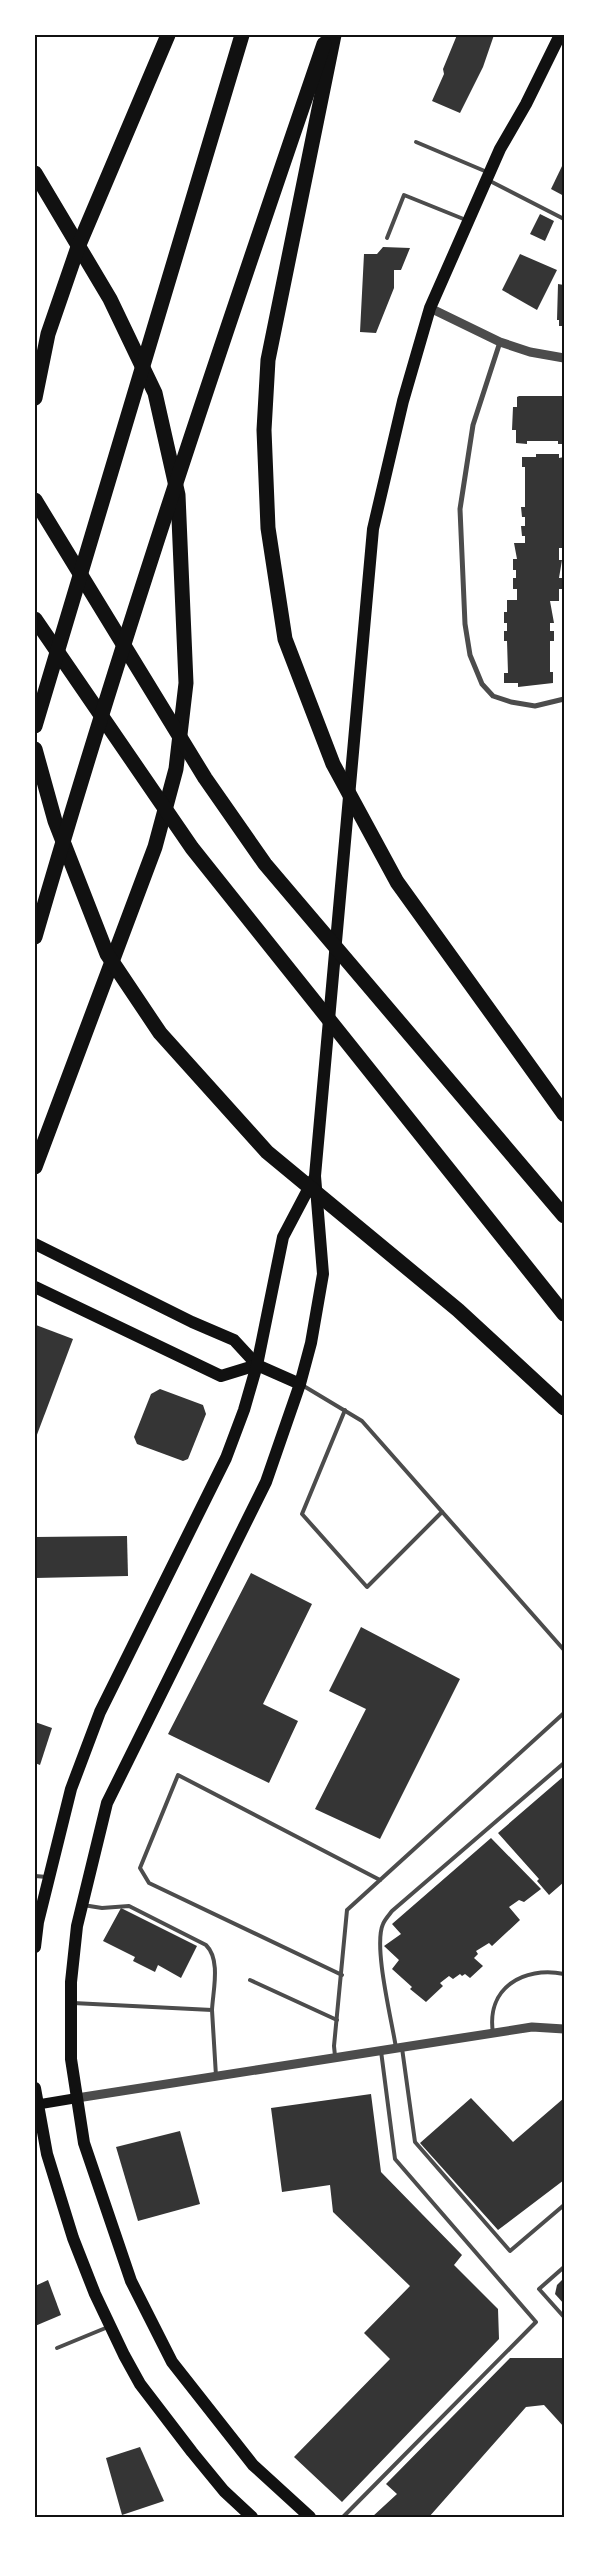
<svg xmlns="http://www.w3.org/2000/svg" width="599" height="2552" viewBox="0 0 599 2552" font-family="'Archivo Narrow',sans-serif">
  <rect width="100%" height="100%" fill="#fff"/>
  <g fill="#353535">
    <path d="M457 35H494L483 67 460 113 432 101 444 74 443 69Z"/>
    <path d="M564 162V196L551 189Z"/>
    <path d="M540 214 554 221 545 241 530 234Z"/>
    <path d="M383 247 410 248 401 270H394V288L376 333 360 332 364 254H377Z"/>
    <path d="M520 254 557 270 537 310 502 290Z"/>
    <path d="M558 284 564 285V326H559V320H557Z"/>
    <path d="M519 396H564V444H558V441H527V444L516 443V430H512L513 407H517V397Z"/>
    <path d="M536 454H559V458L564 457V548H559V560H562L559 578H562V589H559V601H550L554 623H550V631H554V641H550V672H553V683L518 687V683H504V673H508L507 641H504V631H507V623H504V612H507V600H517V589H513V578H516V570H513V559H517L514 543H525V536H522L521 526H525V517H522L521 507H525V467H522V457H536Z"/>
    <path d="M36 1325 73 1339 35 1440V1327Z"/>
    <path d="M160 1389 203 1405 206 1414 188 1459 183 1461 137 1444 134 1437 151 1394Z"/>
    <path d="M127 1536 128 1576 35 1578V1537Z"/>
    <path d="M251 1573 312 1604 263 1704 298 1721 269 1783 168 1734Z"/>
    <path d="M361 1627 460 1679 380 1839 315 1809 366 1709 329 1691Z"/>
    <path d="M35 1722 52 1728 40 1765 35 1763Z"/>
    <path d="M564 1776V1882L549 1895 537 1881 539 1879 498 1833Z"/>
    <path d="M491 1838 541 1889 524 1902 519 1900 509 1907 520 1920 492 1946 489 1943 476 1951 478 1954 474 1958 483 1966 470 1978 465 1974 462 1976 460 1974 453 1979 449 1976 440 1983 443 1986 426 2002 410 1989 412 1987 392 1969 399 1960 384 1946 401 1934 392 1924Z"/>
    <path d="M121 1908 197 1946 181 1978 158 1965 155 1972 133 1961 135 1957 103 1941Z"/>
    <path d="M371 2094 381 2172 462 2255 454 2265 498 2309 499 2339 342 2502 294 2457 390 2359 364 2333 410 2286 333 2212 330 2185 282 2192 271 2108Z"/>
    <path d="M471 2098 513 2142 564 2098V2180L498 2230 420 2143Z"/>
    <path d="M180 2131 200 2204 138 2221 116 2147Z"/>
    <path d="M564 2278V2304L555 2294 557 2285Z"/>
    <path d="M48 2280 61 2315 35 2326V2286Z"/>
    <path d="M510 2358H564V2427L544 2405 526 2407 429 2517H372L397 2494 386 2484Z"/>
    <path d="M140 2447 164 2501 122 2515 106 2458Z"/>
  </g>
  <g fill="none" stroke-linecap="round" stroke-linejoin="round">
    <g stroke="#4c4c4c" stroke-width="4">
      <path d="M416 142 487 172"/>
      <path d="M488 180 564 219"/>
      <path d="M387 238 404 195 466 220"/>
      <path d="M302 1385 362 1421 564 1650"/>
      <path d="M345 1410 302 1514 367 1587 442 1512"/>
      <path d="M35 1876 47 1877"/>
      <path d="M83 1905 102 1908 129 1906 206 1945C221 1960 213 1990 212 2010"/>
      <path d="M342 1975 149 1883 140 1868 178 1775 380 1880"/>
      <path d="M250 1980 337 2020"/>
      <path d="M73 2003 212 2010 216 2076"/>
      <path d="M493 2033C486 1988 523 1966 564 1974"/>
      <path d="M396 2048C392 2021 373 1946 383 1924 385 1919 389 1915 392 1911L564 1763"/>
      <path d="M402 2048 415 2142 510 2251 564 2205"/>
      <path d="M335 2056 334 2046 347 1910 564 1713"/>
      <path d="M564 2267 539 2289 564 2317"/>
      <path d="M57 2348 108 2327"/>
      <path d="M343 2517 536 2322 395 2159 381 2051"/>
    </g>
    <path stroke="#4c4c4c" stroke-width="5" d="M500 342 473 425 460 509 465 624 470 655 482 684 493 696 511 702 535 706 564 699"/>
    <g stroke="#4c4c4c" stroke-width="9">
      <path d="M430 308 500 342 530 352 564 358"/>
      <path d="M77 2098 532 2027 564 2029"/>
    </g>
    <path stroke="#111" stroke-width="10" d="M35 2105 77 2098"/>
    <g stroke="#111" stroke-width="12">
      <path d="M35 1244 192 1322 234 1340 257 1365 300 1384"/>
      <path d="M35 1287 221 1376 257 1365"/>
      <path d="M35 1947 38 1922 71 1789 100 1712 226 1458 244 1410 257 1365 283 1237 313 1180"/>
      <path d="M35 2088 47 2154 73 2238 95 2294 124 2355 140 2384 192 2452 224 2491 252 2517"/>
      <path d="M310 2517 253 2465 172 2362 131 2281 84 2143 71 2059V1982L77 1926 107 1803 266 1482 300 1384 311 1343 323 1274 315 1176 373 529 403 401 430 308 500 149 526 104 560 35"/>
    </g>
    <g stroke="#111" stroke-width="15">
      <path d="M334 35 268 360 264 430 268 528 285 639 333 764 397 882 564 1114"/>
      <path d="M35 173 110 299 155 393 178 495 186 683 176 769 155 847 35 1167"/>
      <path d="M35 398 48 334 78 247 168 35"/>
      <path d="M35 500 205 778 265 864 564 1216"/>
      <path d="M35 619 192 848 564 1314"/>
      <path d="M35 726 242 35"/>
      <path d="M35 749 55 821 107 954 160 1033 267 1152 458 1310 564 1408"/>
      <path d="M35 937C122 636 223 339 324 44"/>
    </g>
  </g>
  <rect width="599" height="2552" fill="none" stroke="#ffffff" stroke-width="72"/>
  <rect x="36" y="36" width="527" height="2480" fill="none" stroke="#111" stroke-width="2"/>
</svg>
